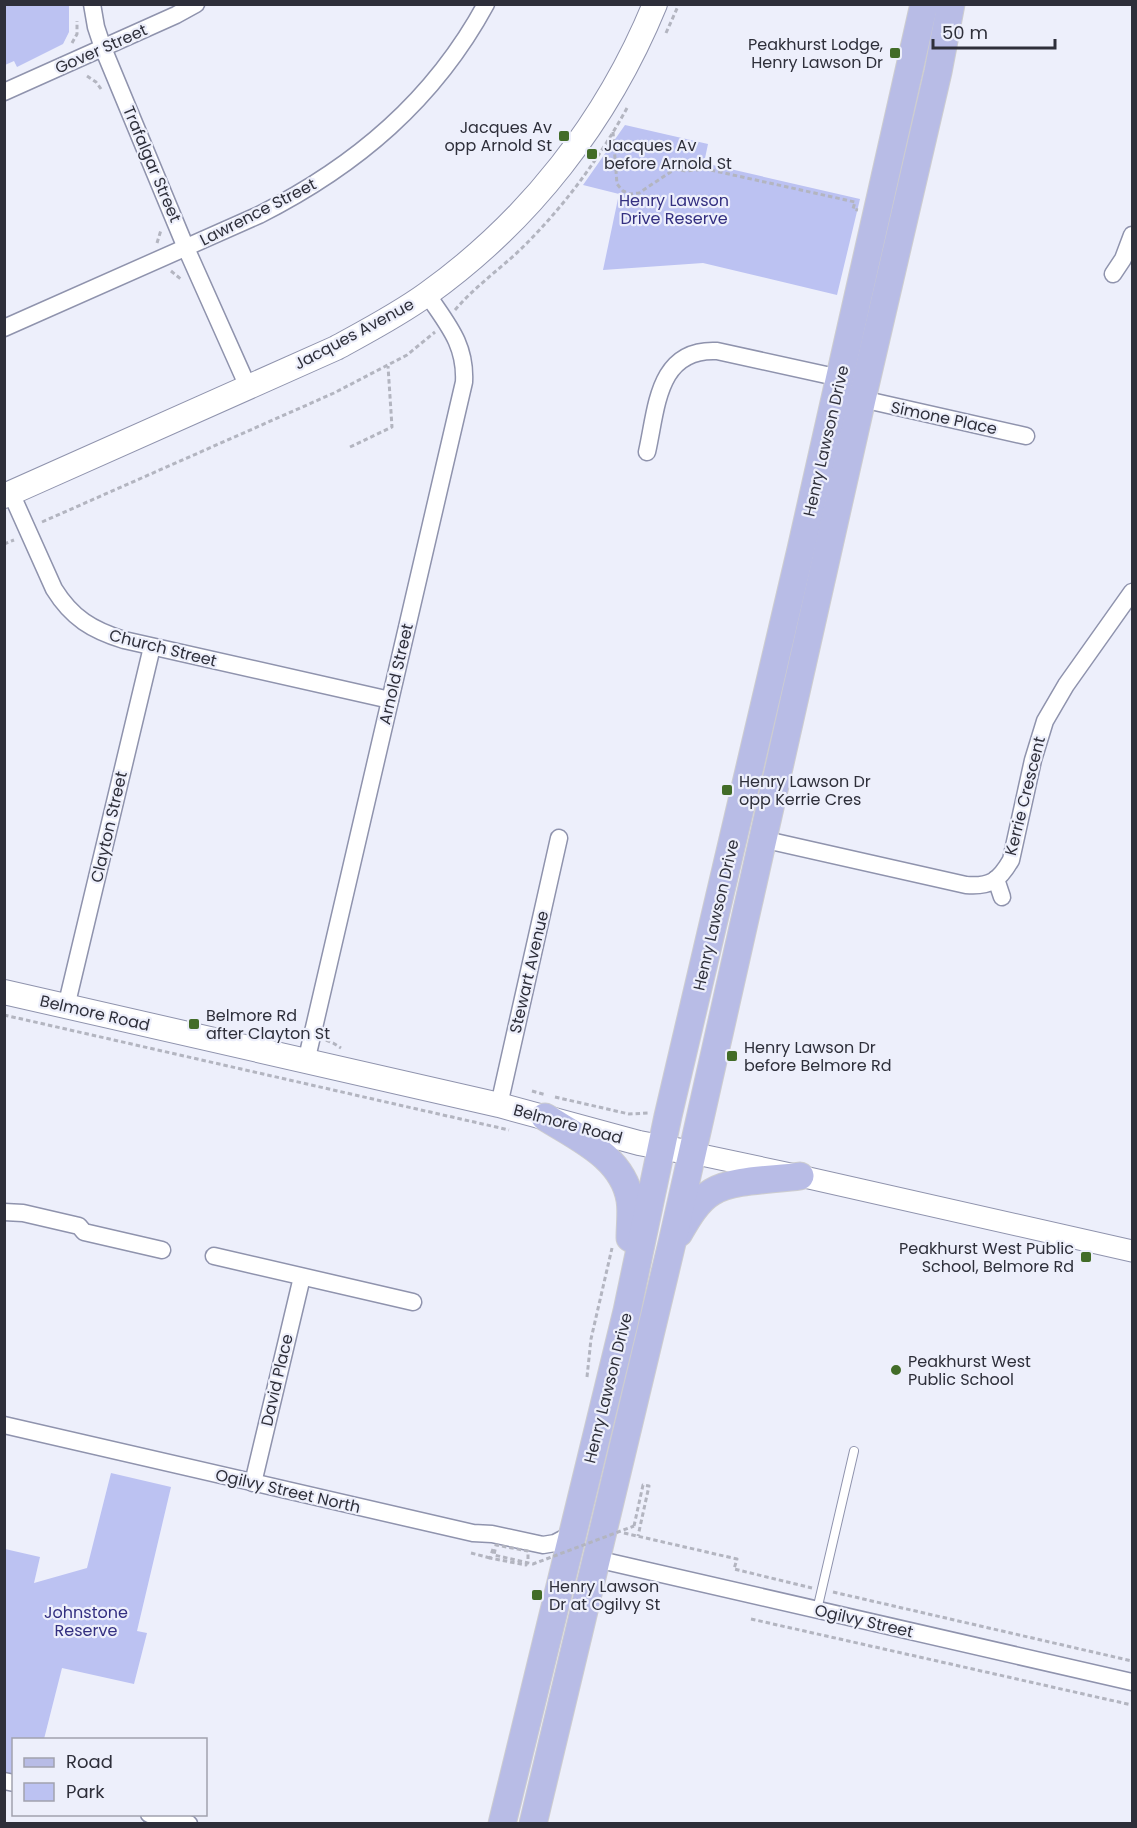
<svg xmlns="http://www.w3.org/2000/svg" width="1137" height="1828" viewBox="0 0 1137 1828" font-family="Poppins,sans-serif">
  <rect width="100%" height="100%" fill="#edeffb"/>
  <g fill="#bcc2f2">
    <path d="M5 4 69 5V32L63 44 17 67 14 61 5 65Z"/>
    <path d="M625 125 708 144 704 163 860 199 837 295 703 263 603 270 619 194 583 185Z"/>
    <path d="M111 1473 171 1487 137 1631 147 1633 134 1684 62 1668 44 1739 14 1740 13 1774 5 1772V1549L40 1557 34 1583 87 1568Z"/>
  </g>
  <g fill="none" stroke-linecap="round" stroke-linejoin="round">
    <defs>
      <path id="service" d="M817 1610 854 1451"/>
      <g id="minor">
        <path d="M92 4 96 27 103 48 186 248 248 387"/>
        <path d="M4 92 176 15 196 4"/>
        <path d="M1113 274 1123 259 1132 235"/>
        <path d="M4 328 259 215C356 166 434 100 486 4"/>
        <path d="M862 399 1026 436"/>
        <path d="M647 452C657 408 657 348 717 351L840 378"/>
        <path d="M11 493 54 589C72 618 92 630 124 640L390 700"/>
        <path d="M762 839 966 885C990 887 999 881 1011 860L1033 760 1045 721 1066 685 1132 592"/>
        <path d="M996 879 1002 897"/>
        <path d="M66 1007 152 647"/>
        <path d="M306 1062 464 382C466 344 447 324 427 294"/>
        <path d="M499 1105 559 838"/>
        <path d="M4 1212 23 1213 79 1226 84 1232 162 1250"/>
        <path d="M214 1256 413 1302"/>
        <path d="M4 1425 473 1533 492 1534 543 1545 555 1543 572 1534"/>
        <path d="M253 1483 302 1277"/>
        <path d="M596 1559 1132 1682"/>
        <path d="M4 1781 14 1783"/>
        <path d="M149 1814 189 1824"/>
      </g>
      <path id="tertiary" d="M692 1153 800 1176 1132 1251"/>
      <g id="secondary">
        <path d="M4 496 336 348C367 331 398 315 427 294 529 221 607 121 655 4"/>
        <path d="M4 992 499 1105 639 1143 692 1153"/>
      </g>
      <g id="primary">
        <path d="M545 1117C578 1138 623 1157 630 1200 632 1212 630 1225 630 1238"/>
        <path d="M679 1233C687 1219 697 1201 712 1192 733 1179 774 1180 800 1176"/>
        <path d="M502 1824 627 1311 668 1116 801 549 924 4"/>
        <path d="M533 1824 672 1243 862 399 938 72 951 4"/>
      </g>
    </defs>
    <use href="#service" stroke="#8f93ad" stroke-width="10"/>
    <use href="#minor" stroke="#8f93ad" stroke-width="19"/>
    <use href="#tertiary" stroke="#8f93ad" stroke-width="23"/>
    <use href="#secondary" stroke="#8f93ad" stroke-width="26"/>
    <use href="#primary" stroke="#cdcdd0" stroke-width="29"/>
    <g stroke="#b3b5c0" stroke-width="3" stroke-dasharray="4.5 3" stroke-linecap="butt">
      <path d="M666 33 679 4"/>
      <path d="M72 43 77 34V21"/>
      <path d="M87 76 96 82 101 89"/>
      <path d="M613 132 617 184 623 191 630 194 639 193 675 169 686 171 706 169 855 202 853 209 858 210"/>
      <path d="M157 243 161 230"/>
      <path d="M171 271 182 280"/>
      <path d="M455 310C477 284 506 265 529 241 568 201 600 157 627 108"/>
      <path d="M350 447 392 427 388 366"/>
      <path d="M42 522 334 393 407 355 435 332"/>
      <path d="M4 544 14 540"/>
      <path d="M4 1015 509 1130"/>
      <path d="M326 1040 333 1043 341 1048"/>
      <path d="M532 1091 546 1095"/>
      <path d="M555 1097 629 1114 648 1113"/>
      <path d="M587 1377 591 1339 612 1248"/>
      <path d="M634 1526 643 1485 649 1486 638 1536"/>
      <path d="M624 1533 737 1559 734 1569 812 1588"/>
      <path d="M493 1549 490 1558 526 1565 528 1559"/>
      <path d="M471 1553 490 1558"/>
      <path d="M833 1592 1132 1661"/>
      <path d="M751 1619 1132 1705"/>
    </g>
    <use href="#service" stroke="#fff" stroke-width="8"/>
    <use href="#minor" stroke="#fff" stroke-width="16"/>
    <use href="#tertiary" stroke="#fff" stroke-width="21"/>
    <use href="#secondary" stroke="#fff" stroke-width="24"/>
    <use href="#primary" stroke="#b8bce6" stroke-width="27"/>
    <path stroke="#b3b5c0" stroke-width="3" stroke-dasharray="4.5 3" stroke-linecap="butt" d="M528 1559V1551L496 1545 494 1555 533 1564 634 1526"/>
  </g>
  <g fill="#426c28" stroke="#edeffb" stroke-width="2">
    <rect x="889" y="47" width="12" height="12" rx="3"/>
    <rect x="558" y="130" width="12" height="12" rx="3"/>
    <rect x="586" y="148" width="12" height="12" rx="3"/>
    <rect x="721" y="784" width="12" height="12" rx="3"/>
    <rect x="188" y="1018" width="12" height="12" rx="3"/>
    <rect x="726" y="1050" width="12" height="12" rx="3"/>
    <rect x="1080" y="1251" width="12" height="12" rx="3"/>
    <circle cx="896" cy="1370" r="6"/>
    <rect x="531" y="1589" width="12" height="12" rx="3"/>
  </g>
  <g text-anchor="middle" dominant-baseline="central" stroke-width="4.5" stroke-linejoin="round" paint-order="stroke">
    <g font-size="16" fill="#2e2f3a" stroke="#edeffb" text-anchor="start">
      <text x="883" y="44" text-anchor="end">Peakhurst Lodge,<tspan x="883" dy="18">Henry Lawson Dr</tspan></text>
      <text x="552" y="127" text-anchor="end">Jacques Av<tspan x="552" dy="18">opp Arnold St</tspan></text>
      <text x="604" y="145">Jacques Av<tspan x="604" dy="18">before Arnold St</tspan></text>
      <text x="739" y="781">Henry Lawson Dr<tspan x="739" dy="18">opp Kerrie Cres</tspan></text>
      <text x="206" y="1015">Belmore Rd<tspan x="206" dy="18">after Clayton St</tspan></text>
      <text x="744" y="1047">Henry Lawson Dr<tspan x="744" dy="18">before Belmore Rd</tspan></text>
      <text x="1074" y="1248" text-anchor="end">Peakhurst West Public<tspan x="1074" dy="18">School, Belmore Rd</tspan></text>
      <text x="908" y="1361">Peakhurst West<tspan x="908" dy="18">Public School</tspan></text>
      <text x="549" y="1586">Henry Lawson<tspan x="549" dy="18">Dr at Ogilvy St</tspan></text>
    </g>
    <g font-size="16" fill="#2e2f3a" stroke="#edeffb">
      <text transform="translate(101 49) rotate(-24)">Gover Street</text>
      <text transform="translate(152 164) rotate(67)">Trafalgar Street</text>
      <text transform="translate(258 212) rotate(-27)">Lawrence Street</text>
      <text transform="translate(354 334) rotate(-28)">Jacques Avenue</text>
      <text transform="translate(944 418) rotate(12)">Simone Place</text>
      <text transform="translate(826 441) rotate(-77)">Henry Lawson Drive</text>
      <text transform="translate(163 648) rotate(14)">Church Street</text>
      <text transform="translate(396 674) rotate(-77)">Arnold Street</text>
      <text transform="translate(1025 796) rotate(-76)">Kerrie Crescent</text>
      <text transform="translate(109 827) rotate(-77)">Clayton Street</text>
      <text transform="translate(716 915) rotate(-77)">Henry Lawson Drive</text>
      <text transform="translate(529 972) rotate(-77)">Stewart Avenue</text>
      <text transform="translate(95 1013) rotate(13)">Belmore Road</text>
      <text transform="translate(568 1124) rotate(15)">Belmore Road</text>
      <text transform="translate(277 1380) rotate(-77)">David Place</text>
      <text transform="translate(608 1388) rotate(-76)">Henry Lawson Drive</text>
      <text transform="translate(288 1491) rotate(13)">Ogilvy Street North</text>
      <text transform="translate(864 1621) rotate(13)">Ogilvy Street</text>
    </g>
    <g font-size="16" fill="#343081" stroke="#edeffb">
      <text x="674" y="200">Henry Lawson<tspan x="674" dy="18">Drive Reserve</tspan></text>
      <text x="86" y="1612">Johnstone<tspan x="86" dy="18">Reserve</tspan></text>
    </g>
  </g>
  <rect width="1137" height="1828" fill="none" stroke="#2e2f3a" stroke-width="12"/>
  <rect x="12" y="1738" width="195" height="78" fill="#edeffb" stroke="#a1a2ae" stroke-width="1.5"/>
  <rect x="24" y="1758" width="30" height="9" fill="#b8bce6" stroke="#a1a2ae" stroke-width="1.5"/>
  <text x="66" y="1768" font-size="18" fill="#2e2f3a">Road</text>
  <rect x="24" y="1783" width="30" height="18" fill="#bcc2f2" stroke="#a1a2ae" stroke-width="1.5"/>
  <text x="66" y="1798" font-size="18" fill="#2e2f3a">Park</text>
  <path d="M933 39v9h122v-9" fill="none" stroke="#2e2f3a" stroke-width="3"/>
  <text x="942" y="39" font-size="18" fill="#2e2f3a" stroke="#edeffb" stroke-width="4.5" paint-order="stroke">50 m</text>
</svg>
